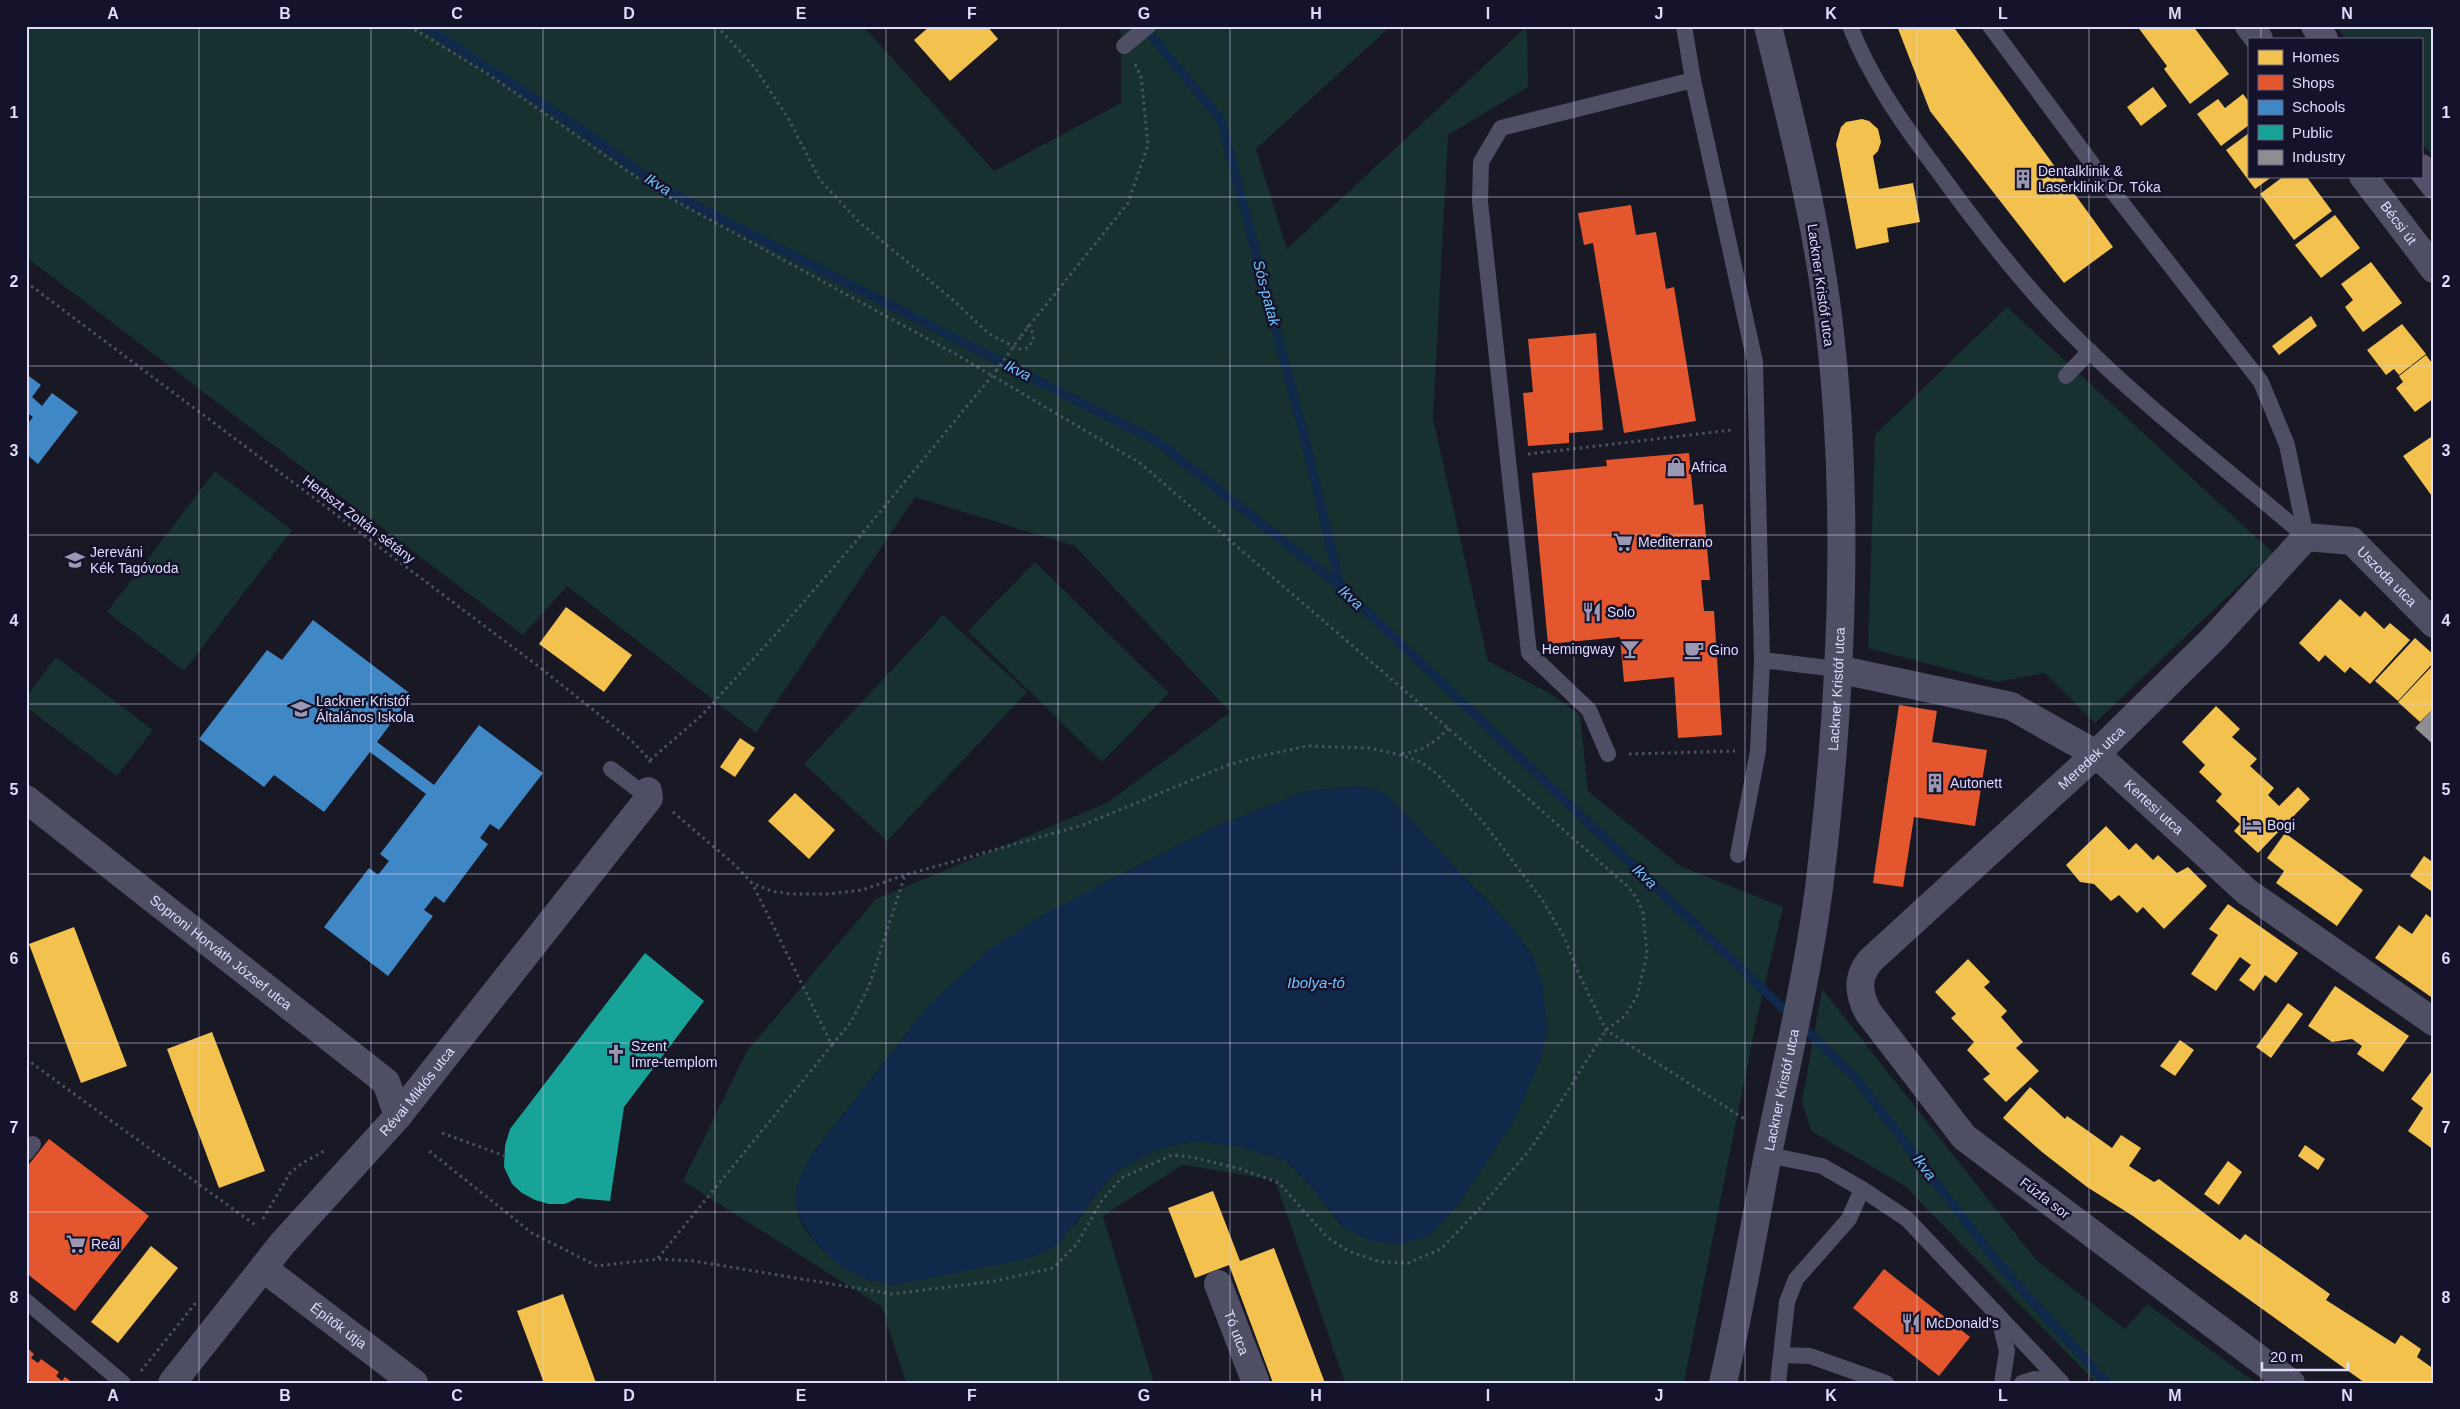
<svg xmlns="http://www.w3.org/2000/svg" width="2460" height="1409" viewBox="0 0 2460 1409" font-family="Helvetica,sans-serif">
  <rect width="100%" height="100%" fill="#191825"/>
  <g fill="#16312f" fill-rule="evenodd">
    <path d="M26 26H863L994 171 1121 103V31L1117 26H1391L1256 149 1287 249 1527 26 1528 87 1448 135 1433 419 1488 661 1551 694 1580 715 1588 791 1680 866 1783 907 1757 1018 1684 1383H1345L1275 1180 1182 1165 1103 1216 1154 1383H906L882 1307 683 1181 747 1051 876 899 1107 803 1230 712 1075 546 915 497 756 733 567 586 523 635 26 257ZM1357 786 1380 791 1397 806 1512 927 1533 957 1515 1119 1455 1209 1431 1234 1343 1228 1316 1192 1285 1160 1237 1146 1192 1141 1155 1150 1114 1173 1092 1198 1075 1225 871 1281C842 1268 792 1234 796 1196 797 1181 806 1166 813 1153L929 1005 1104 883 1217 826 1307 791Z"/>
    <path d="M2336 26H2434V158L2421 141V39H2346Z"/>
    <path d="M2007 307 2273 553 2095 723 2045 673 1997 682 1868 648 1875 435Z"/>
    <path d="M215 471 292 530 184 671 107 612Z"/>
    <path d="M1035 562 1169 693 1102 762 968 631Z"/>
    <path d="M943 615 1027 692 887 841 804 764Z"/>
    <path d="M56 657 153 730 117 776 26 707V697Z"/>
    <path d="M1822 989 2037 1261 2125 1329 2147 1304 2256 1383H2096L1905 1186 1811 1131 1802 1102Z"/>
  </g>
  <path fill="#102849" d="M1357 786 1381 791 1397 806 1512 927 1533 957 1543 987 1547 1030 1540 1061 1515 1119 1455 1209 1431 1234 1401 1245 1372 1241 1343 1228 1316 1192 1285 1160 1237 1146 1192 1141 1155 1150 1114 1173 1058 1244 1031 1258 893 1285C878 1282 863 1279 849 1271 828 1259 793 1223 796 1196 797 1181 805 1166 813 1153L929 1005 990 949 1048 912 1217 826 1307 791Z"/>
  <g fill="#f2c14e">
    <path d="M930 26H987L998 39 950 81 914 40Z"/>
    <path d="M1897 26H1953L2113 247 2064 283 1930 111Z"/>
    <path d="M2137 26H2193L2229 74 2190 104 2164 69 2167 66Z"/>
    <path d="M2153 87 2167 106 2141 126 2127 107Z"/>
    <path d="M2243 94 2249 102V125L2221 146 2197 114 2218 99 2225 108Z"/>
    <path d="M1862 119 1869 121 1878 129 1881 142 1878 151 1873 156 1879 189 1913 183 1920 222 1887 228 1889 242 1856 249 1836 144 1841 127 1846 122Z"/>
    <path d="M2249 133V176H2273L2255 189 2226 150Z"/>
    <path d="M2284 176H2306L2332 211 2294 240 2260 194Z"/>
    <path d="M2335 215 2360 248 2321 278 2295 245Z"/>
    <path d="M2371 262 2402 303 2363 332 2345 307 2353 300 2341 284Z"/>
    <path d="M2311 316 2317 326 2279 355 2272 346Z"/>
    <path d="M2402 324 2426 354 2399 375 2394 369 2386 375 2367 350Z"/>
    <path d="M2426 355 2434 366V398L2415 412 2396 388 2403 382 2399 376Z"/>
    <path d="M2434 435V499L2403 456Z"/>
    <path d="M2340 599 2360 617 2365 611 2384 629 2390 623 2410 640 2370 684 2350 667 2345 673 2325 655 2319 662 2299 643Z"/>
    <path d="M566 607 632 655 604 692 539 644Z"/>
    <path d="M2415 638 2434 655V662L2398 701 2375 681Z"/>
    <path d="M2434 664V708L2420 722 2398 702Z"/>
    <path d="M2216 706 2240 729 2232 737 2257 759 2250 766 2274 788 2268 795 2279 806 2298 787 2310 799 2258 853 2234 831 2240 824 2216 801 2222 794 2199 772 2205 765 2182 742Z"/>
    <path d="M740 738 755 748 735 777 720 767Z"/>
    <path d="M795 793 835 830 809 859 768 821Z"/>
    <path d="M2106 826 2129 850 2136 843 2153 860 2158 855 2177 873 2188 867 2207 886 2164 929 2143 907 2137 913 2119 895 2111 901 2094 884 2080 882 2066 865Z"/>
    <path d="M2285 833 2363 890 2337 926 2276 883 2284 871 2267 858Z"/>
    <path d="M2424 856 2434 863V893L2410 876Z"/>
    <path d="M2228 904 2298 953 2276 983 2265 975 2254 991 2239 980 2251 965 2240 957 2216 991 2191 974 2218 935 2209 929Z"/>
    <path d="M2426 914 2434 920V999L2375 958 2399 925 2412 934Z"/>
    <path d="M74 927 127 1066 81 1083 29 944Z"/>
    <path d="M1968 959 1990 982 1984 987 2007 1011 2001 1017 2023 1042 2016 1048 2039 1071 2006 1102 1983 1079 1990 1074 1967 1050 1974 1042 1951 1018 1956 1014 1935 992Z"/>
    <path d="M2335 986 2409 1036 2383 1072 2357 1054 2362 1046 2352 1039 2332 1042 2308 1026Z"/>
    <path d="M2288 1003 2303 1014 2271 1058 2256 1047Z"/>
    <path d="M212 1032 265 1171 219 1188 167 1049Z"/>
    <path d="M2180 1040 2194 1050 2175 1076 2160 1066Z"/>
    <path d="M2434 1068V1150L2408 1131 2423 1108 2411 1099Z"/>
    <path d="M2030 1087 2065 1119 2067 1116 2112 1148 2121 1135 2141 1148 2129 1166 2154 1182 2159 1179 2240 1240 2245 1234 2330 1294 2326 1300 2395 1344 2401 1335 2421 1349 2417 1357 2434 1369V1383H2365L2133 1216 2087 1187 2042 1152 2003 1118Z"/>
    <path d="M2305 1145 2325 1159 2318 1170 2298 1156Z"/>
    <path d="M2228 1161 2242 1172 2219 1205 2204 1194Z"/>
    <path d="M1213 1191 1240 1261 1274 1248 1325 1383H1273L1229 1265 1195 1278 1168 1208Z"/>
    <path d="M151 1246 178 1268 118 1343 91 1322Z"/>
    <path d="M563 1294 587 1358 596 1383H544L517 1311Z"/>
  </g>
  <g fill="#e4572e">
    <path d="M1631 205 1636 235 1656 232 1666 289 1674 287 1696 421 1624 433 1593 243 1584 245 1578 213Z"/>
    <path d="M1596 333 1603 430 1569 433V443L1528 446 1523 393 1533 392 1528 339Z"/>
    <path d="M1689 453 1694 505 1703 504 1710 580H1701L1704 611H1714L1722 735 1678 738 1674 677 1624 682 1620 637 1548 644 1532 473 1607 466 1606 460Z"/>
    <path d="M1899 705 1937 711 1932 742 1987 750 1975 826 1914 817 1903 887 1873 883Z"/>
    <path d="M49 1139 149 1216 75 1311 26 1273V1168Z"/>
    <path d="M1884 1269 1970 1337 1939 1376 1853 1308Z"/>
    <path d="M26 1347 34 1354 31 1358 38 1363 41 1359 59 1372 56 1376 62 1381 65 1377 73 1383H33L27 1378 29 1374 26 1372Z"/>
  </g>
  <g fill="#3f88c5">
    <path d="M26 374 41 385 32 397 42 406 52 393 78 412 38 464 26 454V426L33 417 26 412Z"/>
    <path d="M313 620 412 695 377 742 434 785 479 725 543 773 499 830 490 824 480 838 488 844 444 903 435 896 424 910 433 916 388 976 324 927 369 868 378 875 389 861 380 854 426 794 370 752 324 812 274 775 264 787 199 739 267 650 282 660Z"/>
  </g>
  <path fill="#17a398" d="M645 953 704 1001 624 1107 610 1201 577 1198 565 1204H549L535 1200 522 1193 512 1184 504 1167 505 1146 510 1129Z"/>
  <path fill="#8d8d92" d="M2434 708V745L2415 728Z"/>
  <g fill="none" stroke-linecap="round" stroke-linejoin="round">
    <g stroke="#102849" stroke-width="9">
      <path d="M424 26 579 128 663 189 1158 442 1340 586 1854 1076 1997 1262 2107 1383"/>
      <path d="M1143 26 1221 120 1305 439 1340 586"/>
    </g>
    <g stroke="#475461" stroke-width="3" stroke-dasharray="2.5 4" stroke-linecap="butt">
      <path d="M409 26 488 74 652 188 959 356 1140 463 1440 721 1627 886 1636 897 1643 912 1647 954 1637 996 1625 1016 1606 1030 1532 1147 1479 1209 1441 1249 1408 1263 1381 1262 1348 1251 1327 1237 1279 1183 1241 1169 1191 1157 1172 1155 1121 1178 1100 1203 1077 1244 1053 1268 995 1281 892 1294 694 1261 658 1259 597 1266 532 1233 428 1150"/>
      <path d="M717 26 755 68 788 118 820 180 858 221 953 300 988 333 1018 349 1028 348C1034 339 1036 334 1027 325"/>
      <path d="M26 282 538 666 631 740 650 760V763"/>
      <path d="M1021 336 1128 203 1148 145 1141 76 1135 64"/>
      <path d="M1528 454 1733 430"/>
      <path d="M1402 754C1423 751 1434 743 1449 728"/>
      <path d="M1629 754 1735 751"/>
      <path d="M650 760 701 716 775 635 852 546 996 371"/>
      <path d="M673 812 735 865 752 883 771 891 790 894H829L862 890 905 875 1083 825 1228 765 1261 756 1308 746 1370 748 1401 755 1421 762 1437 774 1483 822 1543 901 1564 937 1577 970 1606 1030 1746 1120"/>
      <path d="M832 1045 851 1022 869 986 905 875"/>
      <path d="M26 1059 258 1227"/>
      <path d="M442 1133 505 1156"/>
      <path d="M263 1219 290 1173 301 1164 326 1150"/>
      <path d="M658 1258 832 1045 752 883"/>
      <path d="M141 1371 198 1300"/>
    </g>
    <g stroke="#4e4e65" stroke-width="16">
      <path d="M1684 26 1693 80 1755 362 1762 660 1758 751 1738 855"/>
      <path d="M1850 26C1870 78 1905 127 1938 171 1977 225 2022 284 2070 332 2143 406 2227 469 2306 537"/>
      <path d="M1990 26 2107 184 2261 382 2287 445 2306 537"/>
      <path d="M1124 46 1148 26"/>
      <path d="M2066 376 2090 351"/>
      <path d="M1762 660 1837 669"/>
      <path d="M1608 754 1589 710 1529 653 1480 202 1481 162 1501 128 1693 80"/>
      <path d="M611 769 649 798"/>
      <path d="M26 1153 33 1144"/>
      <path d="M1768 1155 1822 1166 1862 1189 1907 1219 2062 1383"/>
      <path d="M26 1301 123 1383"/>
      <path d="M1999 1319 2007 1351 2002 1383"/>
      <path d="M1782 1355 1810 1356 1886 1383"/>
      <path d="M1778 1383 1787 1302 1796 1279 1849 1219 1862 1189"/>
      <path d="M2022 1383 2035 1379 2060 1381"/>
    </g>
    <g stroke="#4e4e65" stroke-width="28">
      <path d="M2249 26 2259 39"/>
      <path id="s1" d="M2363 176 2434 269"/>
      <path id="s2" d="M1837 669 2011 706 2096 754 2247 892 2434 1022"/>
      <path id="s3" d="M26 799 386 1082 398 1116"/>
      <path id="s4" d="M263 1268 414 1383"/>
      <path id="s5" d="M1218 1284 1256 1383"/>
      <path id="s6" d="M172 1383 282 1244 398 1116 649 798 648 791"/>
      <path id="s7" d="M2291 1383 1964 1137 1868 1012C1858 993 1856 976 1872 959L2096 754 2214 638 2306 537 2352 541 2434 624"/>
    </g>
    <path stroke="#4e4e65" stroke-width="28" id="s8" d="M1723 1383C1740 1309 1753 1234 1767 1159 1785 1069 1807 980 1819 888 1841 706 1851 506 1829 324 1817 223 1792 124 1768 26"/>
    <g stroke="#554f69" stroke-width="28">
      <path d="M2315 26 2324 39"/>
      <path d="M2421 168 2434 185"/>
    </g>
    <path stroke="#475461" stroke-width="3" stroke-dasharray="2.5 4" stroke-linecap="butt" d="M996 371 1021 336"/>
  </g>
  <path fill="none" stroke="#dfddfe" stroke-width="1" stroke-opacity="0.55" d="M199 26V1383M371 26V1383M543 26V1383M715 26V1383M886 26V1383M1058 26V1383M1230 26V1383M1402 26V1383M1574 26V1383M1745 26V1383M1917 26V1383M2089 26V1383M2261 26V39M2261 176V1383M26 197H2434M26 366H2434M26 535H2434M26 704H2434M26 874H2434M26 1043H2434M26 1212H2434"/>
  <defs>
    <symbol id="building-bare" viewBox="-9 -9 18 18"><path d="M-4-6H4V6H1V3H-1V6H-4ZM-2.5-4.3h1.7v1.8h-1.7ZM.8-4.3h1.7v1.8H.8ZM-2.5-1h1.7V.8h-1.7ZM.8-1h1.7V.8H.8Z" fill="#9a98b2" stroke="#15122b" stroke-width="2.5" paint-order="stroke"/></symbol>
    <symbol id="shop-bare" viewBox="-9 -9 18 18"><path d="M-5-2.5h2.3a2.7 3.5 0 0 1 5.4 0H5L5.5 6h-11ZM-1.5-2.5h3a1.5 2.3 0 0 0-3 0Z" fill="#9a98b2" stroke="#15122b" stroke-width="2.5" paint-order="stroke"/></symbol>
    <symbol id="supermarket-bare" viewBox="-9 -9 18 18"><path d="M-6-5.5h2.5l.6 2H6L4.5 2H-2.5L-4.4-4H-6ZM-1.5 3.2a1.3 1.3 0 1 0 .1 0ZM3 3.2a1.3 1.3 0 1 0 .1 0Z" fill="#9a98b2" stroke="#15122b" stroke-width="2.5" paint-order="stroke"/></symbol>
    <symbol id="school-bare" viewBox="-9 -9 18 18"><path d="M0-5L7-2L0 1L-7-2ZM-4 1L0 2.5L4 1V4Q0 6-4 4Z" fill="#9a98b2" stroke="#15122b" stroke-width="2.5" paint-order="stroke"/></symbol>
    <symbol id="restaurant-bare" viewBox="-9 -9 18 18"><path d="M-5-6h1v4h1v-4h1v4h1v-4h1v5L-1.5 .5V6h-2V.5L-5-1ZM5-6V6H3V1.5H1.5Q1.5-4 5-6Z" fill="#9a98b2" stroke="#15122b" stroke-width="2.5" paint-order="stroke"/></symbol>
    <symbol id="bar-bare" viewBox="-9 -9 18 18"><path d="M-6-5H6L.8 .8V4.5H3.5V6h-7V4.5H-.8V.8Z" fill="#9a98b2" stroke="#15122b" stroke-width="2.5" paint-order="stroke"/></symbol>
    <symbol id="cafe-bare" viewBox="-9 -9 18 18"><path d="M-5.5-4.5H6V0H3Q3 3.5 0 3.5H-2.5Q-5.5 3.5-5.5 0ZM3-3.2v2h1.7v-2ZM-6 4.5H4V6H-6Z" fill="#9a98b2" stroke="#15122b" stroke-width="2.5" paint-order="stroke"/></symbol>
    <symbol id="hotel-bare" viewBox="-9 -9 18 18"><path d="M-6-4.5h1.5V1H6V5H4.5V3h-9V5H-6ZM-4 0a1.8 1.8 0 1 1 3.6 0ZM.5 0V-2.5h3Q6-2.5 6 0Z" fill="#9a98b2" stroke="#15122b" stroke-width="2.5" paint-order="stroke"/></symbol>
    <symbol id="church-bare" viewBox="-9 -9 18 18"><path d="M-1.2-6h2.4v3.5h3.3v2.4h-3.3V6h-2.4V-.1h-3.3v-2.4h3.3Z" fill="#9a98b2" stroke="#15122b" stroke-width="2.5" paint-order="stroke"/></symbol>
  </defs>
  <g fill-rule="evenodd">
    <use href="#building-bare" x="2009" y="165" width="28" height="28"/>
    <use href="#shop-bare" x="1662" y="453" width="28" height="28"/>
    <use href="#supermarket-bare" x="1609" y="528" width="28" height="28"/>
    <use href="#school-bare" x="61" y="546" width="28" height="28"/>
    <use href="#restaurant-bare" x="1578" y="598" width="28" height="28"/>
    <use href="#bar-bare" x="1616" y="635" width="28" height="28"/>
    <use href="#cafe-bare" x="1680" y="636" width="28" height="28"/>
    <use href="#school-bare" x="287" y="695" width="28" height="28"/>
    <use href="#building-bare" x="1921" y="769" width="28" height="28"/>
    <use href="#hotel-bare" x="2238" y="811" width="28" height="28"/>
    <use href="#church-bare" x="602" y="1040" width="28" height="28"/>
    <use href="#supermarket-bare" x="62" y="1230" width="28" height="28"/>
    <use href="#restaurant-bare" x="1897" y="1309" width="28" height="28"/>
  </g>
  <g text-anchor="middle" dominant-baseline="central" stroke-width="5" stroke-linejoin="round" paint-order="stroke">
    <g font-size="14" fill="#dfddfe" stroke="#15122b" text-anchor="start">
      <text x="2038" y="171">Dentalklinik &amp;<tspan x="2038" dy="16">Laserklinik Dr. Tóka</tspan></text>
      <text x="1691" y="467">Africa</text>
      <text x="1638" y="542">Mediterrano</text>
      <text x="90" y="552">Jereváni<tspan x="90" dy="16">Kék Tagóvoda</tspan></text>
      <text x="1607" y="612">Solo</text>
      <text x="1615" y="649" text-anchor="end">Hemingway</text>
      <text x="1709" y="650">Gino</text>
      <text x="316" y="701">Lackner Kristóf<tspan x="316" dy="16">Általános Iskola</tspan></text>
      <text x="1950" y="783">Autonett</text>
      <text x="2267" y="825">Bogi</text>
      <text x="631" y="1046">Szent<tspan x="631" dy="16">Imre-templom</tspan></text>
      <text x="91" y="1244">Reál</text>
      <text x="1926" y="1323">McDonald's</text>
    </g>
    <g font-size="14" fill="#dfddfe" stroke="#15122b">
      <text stroke="none"><textPath href="#s1" startOffset="59">Bécsi út</textPath></text>
      <text transform="translate(1821 285) rotate(82)">Lackner Kristóf utca</text>
      <text transform="translate(359 519) rotate(37)">Herbszt Zoltán sétány</text>
      <text stroke="none"><textPath href="#s7" startOffset="1326">Uszoda utca</textPath></text>
      <text stroke="none"><textPath href="#s8" startOffset="704">Lackner Kristóf utca</textPath></text>
      <text stroke="none"><textPath href="#s7" startOffset="922">Meredek utca</textPath></text>
      <text stroke="none"><textPath href="#s2" startOffset="354">Kertesi utca</textPath></text>
      <text stroke="none"><textPath href="#s3" startOffset="248">Soproni Horváth József utca</textPath></text>
      <text stroke="none"><textPath href="#s8" startOffset="299">Lackner Kristóf utca</textPath></text>
      <text stroke="none"><textPath href="#s6" startOffset="381">Révai Miklós utca</textPath></text>
      <text transform="translate(2045 1198) rotate(37)">Fűzfa sor</text>
      <text stroke="none"><textPath href="#s4" startOffset="95">Építők útja</textPath></text>
      <text stroke="none"><textPath href="#s5" startOffset="52">Tó utca</textPath></text>
    </g>
    <g font-size="15" font-style="italic" fill="#6fc3fa" stroke="#15122b">
      <text transform="translate(658 184) rotate(32)">Ikva</text>
      <text transform="translate(1267 293) rotate(75)">Sós-patak</text>
      <text transform="translate(1018 370) rotate(27)">Ikva</text>
      <text transform="translate(1351 597) rotate(43)">Ikva</text>
      <text transform="translate(1645 876) rotate(44)">Ikva</text>
      <text x="1316" y="982">Ibolya-tó</text>
      <text transform="translate(1925 1167) rotate(53)">Ikva</text>
    </g>
  </g>
  <rect width="2460" height="1409" fill="none" stroke="#15122b" stroke-width="55"/>
  <rect x="2248" y="38" width="175" height="140" fill="#15122b" stroke="#66637f"/>
  <rect x="2258" y="50" width="25" height="15" fill="#f2c14e" stroke="#66637f"/>
  <text x="2292" y="62" font-size="15" fill="#dfddfe">Homes</text>
  <rect x="2258" y="75" width="25" height="15" fill="#e4572e" stroke="#66637f"/>
  <text x="2292" y="88" font-size="15" fill="#dfddfe">Shops</text>
  <rect x="2258" y="100" width="25" height="15" fill="#3f88c5" stroke="#66637f"/>
  <text x="2292" y="112" font-size="15" fill="#dfddfe">Schools</text>
  <rect x="2258" y="125" width="25" height="15" fill="#17a398" stroke="#66637f"/>
  <text x="2292" y="138" font-size="15" fill="#dfddfe">Public</text>
  <rect x="2258" y="150" width="25" height="15" fill="#8d8d92" stroke="#66637f"/>
  <text x="2292" y="162" font-size="15" fill="#dfddfe">Industry</text>
  <path d="M2262 1362v8h86v-8" fill="none" stroke="#dfddfe" stroke-width="2.5"/>
  <text x="2270" y="1362" font-size="15" fill="#dfddfe" stroke="#15122b" stroke-width="4" paint-order="stroke">20 m</text>
  <rect x="28" y="28" width="2404" height="1354" fill="none" stroke="#dfddfe" stroke-width="2"/>
  <g font-size="16" text-anchor="middle" font-weight="bold" fill="#dfddfe">
    <text x="113" y="19">A</text>
    <text x="285" y="19">B</text>
    <text x="457" y="19">C</text>
    <text x="629" y="19">D</text>
    <text x="801" y="19">E</text>
    <text x="972" y="19">F</text>
    <text x="1144" y="19">G</text>
    <text x="1316" y="19">H</text>
    <text x="1488" y="19">I</text>
    <text x="1659" y="19">J</text>
    <text x="1831" y="19">K</text>
    <text x="2003" y="19">L</text>
    <text x="2175" y="19">M</text>
    <text x="2347" y="19">N</text>
    <text x="14" y="118">1</text>
    <text x="2446" y="118">1</text>
    <text x="14" y="287">2</text>
    <text x="2446" y="287">2</text>
    <text x="14" y="456">3</text>
    <text x="2446" y="456">3</text>
    <text x="14" y="626">4</text>
    <text x="2446" y="626">4</text>
    <text x="14" y="795">5</text>
    <text x="2446" y="795">5</text>
    <text x="14" y="964">6</text>
    <text x="2446" y="964">6</text>
    <text x="14" y="1133">7</text>
    <text x="2446" y="1133">7</text>
    <text x="14" y="1303">8</text>
    <text x="2446" y="1303">8</text>
    <text x="113" y="1401">A</text>
    <text x="285" y="1401">B</text>
    <text x="457" y="1401">C</text>
    <text x="629" y="1401">D</text>
    <text x="801" y="1401">E</text>
    <text x="972" y="1401">F</text>
    <text x="1144" y="1401">G</text>
    <text x="1316" y="1401">H</text>
    <text x="1488" y="1401">I</text>
    <text x="1659" y="1401">J</text>
    <text x="1831" y="1401">K</text>
    <text x="2003" y="1401">L</text>
    <text x="2175" y="1401">M</text>
    <text x="2347" y="1401">N</text>
  </g>
</svg>
